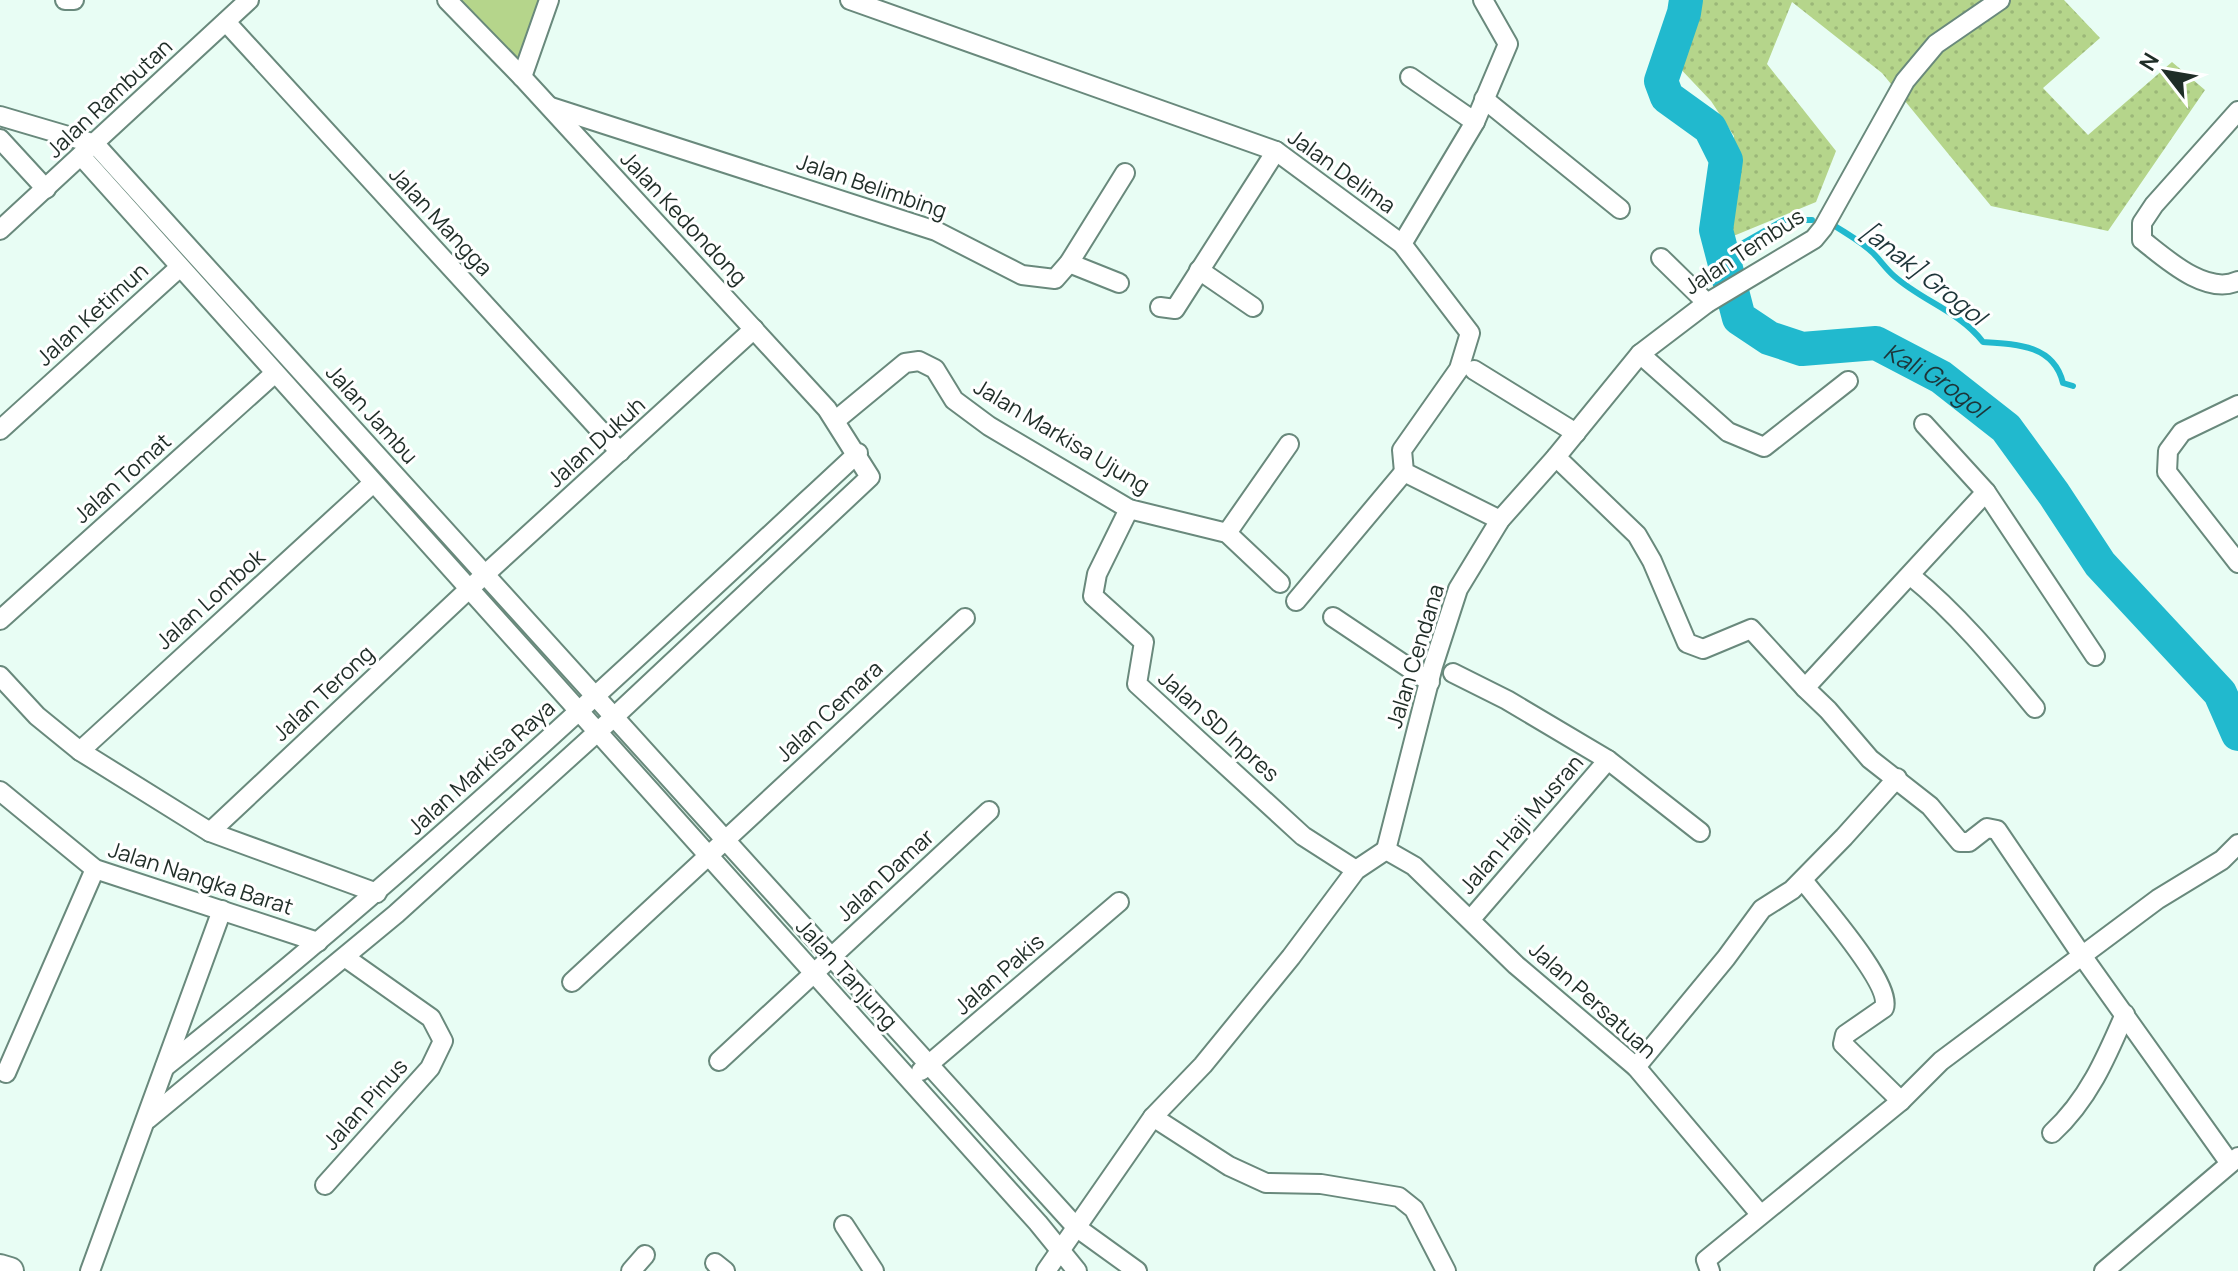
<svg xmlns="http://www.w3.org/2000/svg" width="2238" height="1271" viewBox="0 0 2238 1271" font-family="Manrope,sans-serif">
  <defs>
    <pattern id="grass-dots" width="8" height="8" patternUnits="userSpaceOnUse" patternTransform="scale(2)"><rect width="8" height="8" fill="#b5d58b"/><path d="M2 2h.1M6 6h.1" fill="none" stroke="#9bb778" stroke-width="1.8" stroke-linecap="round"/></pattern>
  </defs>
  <rect width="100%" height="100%" fill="#e8fdf4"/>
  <path fill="url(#grass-dots)" d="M1685 0H2064L2100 38 2043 88 2088 135 2172 62 2205 90 2108 231 1991 206 1882 73 1792 2 1767 64 1836 151 1816 202 1731 237 1734 136 1711 101 1674 62Z"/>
  <path fill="#b5d58b" d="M451 0H539L520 70Z"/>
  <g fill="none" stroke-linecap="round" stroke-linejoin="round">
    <g stroke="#21b9ce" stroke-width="6">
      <path d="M1832 224C1845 233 1861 241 1873 253 1880 260 1886 269 1894 276 1922 301 1959 311 1983 342 2017 344 2054 345 2063 383L2073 386"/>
      <path d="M1722 255 1784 220H1812"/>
    </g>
    <path stroke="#21b9ce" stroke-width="34" id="s1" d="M1686 0 1684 13 1661 81 1667 97 1710 128 1726 160 1716 230 1739 318 1769 338 1802 349 1876 343 1941 377 2006 428 2054 494 2100 564 2220 693 2238 734"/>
    <defs>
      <g id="street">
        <path d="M65 0H74"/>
        <path d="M850 0 1276 151 1402 244 1470 333 1459 369 1402 450 1404 472 1500 520"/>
        <path d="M226 22 620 452"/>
        <path d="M522 77 549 0"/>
        <path d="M1410 77 1475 122"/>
        <path d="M1484 99 1620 209"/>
        <path d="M551 107 936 231 1022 275 1055 279 1069 263 1125 173"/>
        <path d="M2238 111 2154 205 2142 223V240C2165 258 2206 296 2238 281"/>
        <path d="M0 116 95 144 1076 1227 1137 1271"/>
        <path d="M0 139 46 189"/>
        <path d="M82 157 1038 1223 1077 1271"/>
        <path d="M0 230 249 0"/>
        <path d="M1402 244 1475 122 1508 44 1483 0"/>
        <path d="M1661 258 1707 303"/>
        <path d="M1069 263 1119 283"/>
        <path d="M1199 270 1253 307"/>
        <path d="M1160 307 1175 309 1276 151"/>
        <path d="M1640 354 1728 432 1764 447 1848 381"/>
        <path d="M1474 370 1576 433"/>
        <path d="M2238 405 2182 432 2168 451 2167 472 2238 563"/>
        <path d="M836 420 905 363 919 361 935 369 954 400 989 426 1129 509 1227 533 1280 583"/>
        <path d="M1924 424 1986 492 2095 656"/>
        <path d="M0 430 180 267"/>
        <path d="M1556 457 1637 535 1652 561 1687 643 1703 649 1751 629 1805 688 1986 492"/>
        <path d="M1129 509 1097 574 1093 596 1144 642 1137 684 1303 836 1356 870"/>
        <path d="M1227 533 1289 444"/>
        <path d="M1911 576C1958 614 1997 662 2035 708"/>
        <path d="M1296 601 1404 472"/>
        <path d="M1333 617 1430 682"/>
        <path d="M0 620 275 373"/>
        <path d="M1453 673 1507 700 1608 760 1700 832"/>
        <path d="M0 676 37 716 80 751 210 832 377 893"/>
        <path d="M1805 688 1828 710 1870 759 1930 806 1960 842H1969L1987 828 1997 830 2083 957 2229 1162"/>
        <path d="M80 751 373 483"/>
        <path d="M0 791 95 869 318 942"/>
        <path d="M210 832 469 589 754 329"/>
        <path d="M1386 850 1433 666 1458 589 1500 520 1556 457 1640 354 1707 303 1814 239 1823 228 1905 81 1936 44 2000 0"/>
        <path d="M1386 850 1414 866 1516 965 1636 1067 1760 1214"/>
        <path d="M1803 880C1820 903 1893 984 1884 1008L1845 1035 1843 1044 1901 1101"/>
        <path d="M1471 919 1608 760"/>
        <path d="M572 982 965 618"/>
        <path d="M719 1061 989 811"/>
        <path d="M165 1067C407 875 632 663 858 453"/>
        <path d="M1636 1067 1726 958 1762 909 1792 890 1844 837 1897 778"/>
        <path d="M921 1071 1119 902"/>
        <path d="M6 1073 95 869"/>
        <path d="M1153 1117 1229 1166 1266 1183 1321 1184 1399 1197 1414 1209 1446 1271"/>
        <path d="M148 1119 396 914 614 717 870 477 827 409 522 77 447 0"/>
        <path d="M2052 1133C2088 1100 2106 1058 2125 1014"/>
        <path d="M325 1185 430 1068 443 1041 431 1018 346 958"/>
        <path d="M844 1225 874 1271"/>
        <path d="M715 1263 725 1271"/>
        <path d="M90 1271 222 910"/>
        <path d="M631 1271 645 1255"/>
        <path d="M1046 1271 1153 1117 1203 1065 1291 957 1356 870 1386 850"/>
        <path d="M1710 1271 1706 1260 1901 1101 1941 1061 2158 899 2222 860 2238 844"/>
        <path d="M2104 1271 2238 1157"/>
      </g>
      <path id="secondary" d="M0 1268 10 1271"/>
    </defs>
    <use href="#street" stroke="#69897c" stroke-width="22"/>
    <use href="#secondary" stroke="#69897c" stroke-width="30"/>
    <use href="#street" stroke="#fff" stroke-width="18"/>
    <use href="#secondary" stroke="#fff" stroke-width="26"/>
  </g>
  <g text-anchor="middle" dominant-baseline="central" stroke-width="6" stroke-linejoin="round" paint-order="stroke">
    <g font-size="22" fill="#1f2d27" stroke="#fff">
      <text transform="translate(109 98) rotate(-43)">Jalan Rambutan</text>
      <text transform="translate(1342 171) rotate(36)">Jalan Delima</text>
      <text transform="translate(872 186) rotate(19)">Jalan Belimbing</text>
      <text transform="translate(684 218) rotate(47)">Jalan Kedondong</text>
      <text transform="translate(441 221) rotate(47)">Jalan Mangga</text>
      <text transform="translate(1744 251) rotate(-33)">Jalan Tembus</text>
      <text transform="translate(92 314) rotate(-42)">Jalan Ketimun</text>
      <text transform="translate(372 414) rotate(48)">Jalan Jambu</text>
      <text transform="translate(1062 436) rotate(31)">Jalan Markisa Ujung</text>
      <text transform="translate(596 442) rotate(-42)">Jalan Dukuh</text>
      <text transform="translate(122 478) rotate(-42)">Jalan Tomat</text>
      <text transform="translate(210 599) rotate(-42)">Jalan Lombok</text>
      <text transform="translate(1415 656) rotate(-73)">Jalan Cendana</text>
      <text transform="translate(323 693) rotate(-43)">Jalan Terong</text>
      <text transform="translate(829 711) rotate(-43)">Jalan Cemara</text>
      <text transform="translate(1219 726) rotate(42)">Jalan SD Inpres</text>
      <text transform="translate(481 767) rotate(-42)">Jalan Markisa Raya</text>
      <text transform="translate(1521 824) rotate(-49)">Jalan Haji Musran</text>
      <text transform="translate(885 875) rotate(-43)">Jalan Damar</text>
      <text transform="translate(201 878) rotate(18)">Jalan Nangka Barat</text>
      <text transform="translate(847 974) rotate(48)">Jalan Tanjung</text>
      <text transform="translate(999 974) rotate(-41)">Jalan Pakis</text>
      <text transform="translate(1593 1000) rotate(42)">Jalan Persatuan</text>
      <text transform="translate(365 1104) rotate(-48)">Jalan Pinus</text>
    </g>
    <g font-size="24" font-style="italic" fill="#1d3539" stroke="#fff">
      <text transform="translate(1924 273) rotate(38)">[anak] Grogol</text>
      <text stroke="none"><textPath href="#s1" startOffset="568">Kali Grogol</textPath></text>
    </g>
  </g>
  <g transform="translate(2166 72) rotate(301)" stroke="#ffffff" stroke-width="6" paint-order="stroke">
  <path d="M0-6L14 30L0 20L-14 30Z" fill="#1f2d27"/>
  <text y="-12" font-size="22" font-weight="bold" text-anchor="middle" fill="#1f2d27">N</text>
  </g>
</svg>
